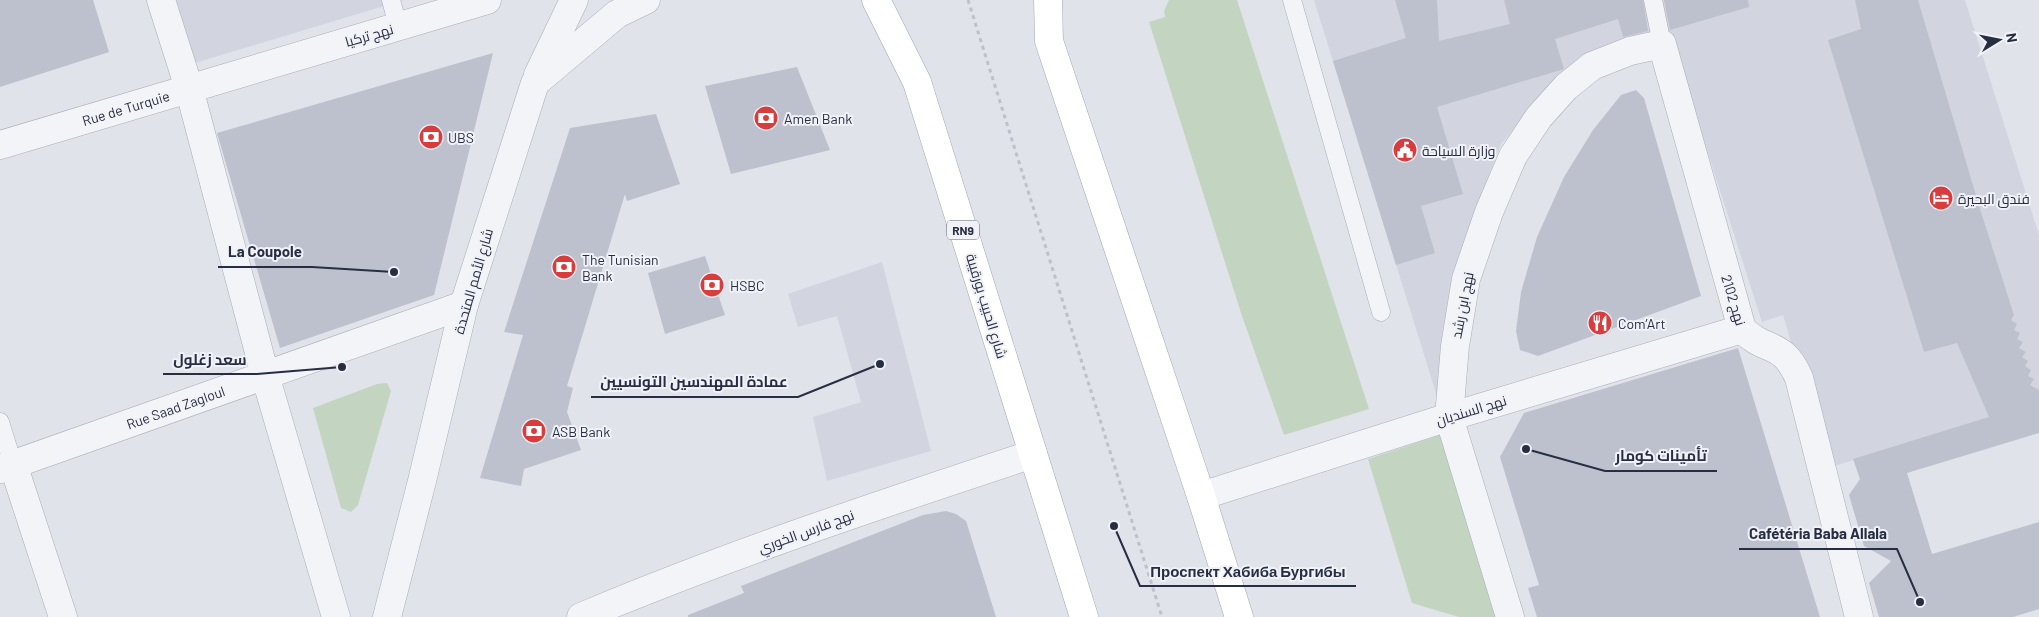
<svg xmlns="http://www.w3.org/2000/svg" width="2039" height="617" viewBox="0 0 2039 617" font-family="Barlow,Cairo,sans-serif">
  <rect width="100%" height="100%" fill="#e0e3ea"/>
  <g fill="#d2d5df">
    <path d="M175 0H404L195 63Z"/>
    <path d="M1314 0H1965L2039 235V402L1828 468 1783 315 1762 322 1669 31 1600 53 1546 90 1501 144 1476 209 1439 403Z"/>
    <path d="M882 262 931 451 827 481 813 417 861 402 837 316 798 327 788 294Z"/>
  </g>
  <g fill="#c3d5c1">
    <path d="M1169 0H1237L1369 409 1284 435 1241 313 1149 22 1165 17 1164 11Z"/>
    <path d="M387 383 391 391 358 505 351 512 341 508 313 408 377 384Z"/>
    <path d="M1449 432 1504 617H1459L1412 603 1368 459Z"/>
  </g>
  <g fill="#bdc1cd">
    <path d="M0 0H93L109 52 0 87Z"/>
    <path d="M1395 0H1437L1439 41 1510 24 1504 0H1643L1648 31 1623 37 1618 19 1555 39 1564 69 1437 107 1463 194 1421 206 1435 253 1396 265 1333 61 1406 38Z"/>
    <path d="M1664 0H1748L1749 7 1670 30Z"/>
    <path d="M1855 0H1918L1980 209 2014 315 2011 320 2017 324 2014 330 2020 333 2017 339 2023 342 2019 348 2026 352 2022 357 2028 361 2025 366 2031 370 2028 376 2034 379 2030 385 2039 390V433L1907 473 1932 554 2039 522V609L2013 617H1879L1869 583 1891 561 1864 546 1849 495 1860 479 1853 459 1989 417 1957 343 1924 352 1828 40 1861 29Z"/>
    <path d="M493 53 434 295 280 348 217 133Z"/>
    <path d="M797 67 830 150 731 174 705 86Z"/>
    <path d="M1636 90 1644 98 1701 296 1538 356 1520 350 1516 331 1521 292 1537 237 1564 177 1593 130 1621 95Z"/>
    <path d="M656 114 680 184 627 201 625 194 567 386 573 388 567 412 581 450 524 469 521 486 480 478 523 335 504 332 570 128Z"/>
    <path d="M705 256 725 315 665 334 648 273Z"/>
    <path d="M1738 348 1820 617H1537L1528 588 1539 585 1500 457 1524 413Z"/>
    <path d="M946 511 956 514 966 521 996 617H688V615L744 593 741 586 923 515Z"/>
  </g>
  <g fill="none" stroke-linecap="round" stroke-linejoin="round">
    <defs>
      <g id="service">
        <path d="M391 0 398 26"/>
        <path d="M1292 0 1381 312"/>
        <path d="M1653 0 1662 44"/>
        <path d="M0 422 13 464"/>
      </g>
      <g id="minor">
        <path d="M161 0 189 88 265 375 336 617"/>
        <path d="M13 464 63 617"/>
        <path d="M1201 496 1449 417 1742 329"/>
        <path d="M387 617 422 481 464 305"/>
        <path d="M581 617C728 555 881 504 1033 454"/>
        <path d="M1510 617 1449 417 1455 346 1466 279 1489 212 1513 156 1539 117 1566 87 1592 66 1630 51 1662 44 1742 329C1766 354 1782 339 1799 378L1859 617"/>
      </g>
      <g id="tertiary">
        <path d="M538 75 574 0"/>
        <path id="s1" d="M0 145 487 0"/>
        <path id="s2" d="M0 469 464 305 535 83 617 14 646 0"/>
      </g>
      <g id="primary">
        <path d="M876 0 917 82 1084 617"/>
        <path d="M1048 0 1049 41 1201 496 1239 617"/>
      </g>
    </defs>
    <use href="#service" stroke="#a8adb8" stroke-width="19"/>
    <use href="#minor" stroke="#a8adb8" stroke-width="29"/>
    <use href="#tertiary" stroke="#a8adb8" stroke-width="29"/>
    <use href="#primary" stroke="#9ea5b7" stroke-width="29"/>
    <path stroke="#bec1c9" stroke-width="3" stroke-dasharray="4 4" stroke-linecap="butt" d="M968 0 1162 617"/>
    <use href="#service" stroke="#f3f4f8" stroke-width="18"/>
    <use href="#minor" stroke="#f3f4f8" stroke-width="28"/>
    <use href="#tertiary" stroke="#f3f4f8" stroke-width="28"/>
    <use href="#primary" stroke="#fff" stroke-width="28"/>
  </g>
  <defs>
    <symbol id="bank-disc" viewBox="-11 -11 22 22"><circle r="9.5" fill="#d83d3e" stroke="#f0f2f7"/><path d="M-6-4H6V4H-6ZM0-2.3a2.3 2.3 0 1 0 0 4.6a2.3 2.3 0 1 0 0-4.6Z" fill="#fff"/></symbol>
    <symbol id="civic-disc" viewBox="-11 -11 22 22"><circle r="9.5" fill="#d83d3e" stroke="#f0f2f7"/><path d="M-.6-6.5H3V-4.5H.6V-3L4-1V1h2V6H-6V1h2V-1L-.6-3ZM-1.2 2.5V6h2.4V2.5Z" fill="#fff"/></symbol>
    <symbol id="hotel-disc" viewBox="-11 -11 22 22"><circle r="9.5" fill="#d83d3e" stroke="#f0f2f7"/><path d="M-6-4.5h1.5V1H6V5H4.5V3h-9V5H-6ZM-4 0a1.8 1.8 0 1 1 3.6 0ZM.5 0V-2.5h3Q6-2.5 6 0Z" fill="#fff"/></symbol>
    <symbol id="restaurant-disc" viewBox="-11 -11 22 22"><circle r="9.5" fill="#d83d3e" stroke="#f0f2f7"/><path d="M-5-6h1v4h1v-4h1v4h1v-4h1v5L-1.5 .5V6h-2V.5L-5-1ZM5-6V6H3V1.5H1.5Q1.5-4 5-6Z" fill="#fff"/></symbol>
  </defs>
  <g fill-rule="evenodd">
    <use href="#bank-disc" x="752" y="104" width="28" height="28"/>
    <use href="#bank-disc" x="417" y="123" width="28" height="28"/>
    <use href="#civic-disc" x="1391" y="136" width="28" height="28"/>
    <use href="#hotel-disc" x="1927" y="184" width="28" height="28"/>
    <use href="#bank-disc" x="550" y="253" width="28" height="28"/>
    <use href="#bank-disc" x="698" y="271" width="28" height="28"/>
    <use href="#restaurant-disc" x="1586" y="309" width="28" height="28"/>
    <use href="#bank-disc" x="520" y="417" width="28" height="28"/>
  </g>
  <g text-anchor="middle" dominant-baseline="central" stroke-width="4" stroke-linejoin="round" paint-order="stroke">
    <rect fill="#f0f2f7" stroke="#636979" stroke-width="1" x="947" y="220.5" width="32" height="19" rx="4"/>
    <g font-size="12" font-weight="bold" fill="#272e43">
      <text x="963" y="230">RN9</text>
    </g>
    <g font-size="14" fill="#272e43" stroke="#f0f2f7">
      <text transform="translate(369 35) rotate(-16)">نهج تركيا</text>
      <text stroke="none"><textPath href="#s1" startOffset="131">Rue de Turquie</textPath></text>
      <text transform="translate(473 281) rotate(-74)">شارع الأمم المتحدة</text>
      <text transform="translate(1734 300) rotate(73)">نهج 2102</text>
      <text transform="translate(1462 305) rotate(-79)">نهج ابن رشد</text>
      <text transform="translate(987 306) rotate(73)">شارع الحبيب بورقيبة</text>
      <text stroke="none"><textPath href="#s2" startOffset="186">Rue Saad Zagloul</textPath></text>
      <text transform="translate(1471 410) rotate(-17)">نهج السنديان</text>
      <text transform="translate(806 531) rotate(-20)">نهج فارس الخوري</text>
    </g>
    <g font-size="14" fill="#272e43" stroke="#f0f2f7" text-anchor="start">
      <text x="784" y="118">Amen Bank</text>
      <text x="448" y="137">UBS</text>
      <text x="1422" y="150">وزارة السياحة</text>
      <text x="1958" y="198">فندق البحيرة</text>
      <text x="582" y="259">The Tunisian<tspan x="582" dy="16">Bank</tspan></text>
      <text x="730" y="285">HSBC</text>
      <text x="1618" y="323">Com’Art</text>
      <text x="552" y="431">ASB Bank</text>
    </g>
  </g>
  <path fill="none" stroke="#272e43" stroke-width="2" d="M394 272L312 267H218M342 367L257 374H163M880 364L798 397H591M1526 449L1605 471H1717M1920 602L1897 549H1739M1114 526L1140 586H1356"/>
  <g fill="#272e43" stroke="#f0f2f7" stroke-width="2">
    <circle cx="394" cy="272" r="5"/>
    <circle cx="342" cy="367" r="5"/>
    <circle cx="880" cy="364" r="5"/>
    <circle cx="1526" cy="449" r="5"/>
    <circle cx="1920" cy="602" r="5"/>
    <circle cx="1114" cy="526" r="5"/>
  </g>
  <g font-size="15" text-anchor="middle" font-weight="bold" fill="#272e43" stroke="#f0f2f7" stroke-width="4" stroke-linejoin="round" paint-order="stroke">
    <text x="265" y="257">La Coupole</text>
    <text x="210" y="365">سعد زغلول</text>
    <text x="694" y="387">عمادة المهندسين التونسيين</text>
    <text x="1661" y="461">تأمينات كومار</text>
    <text x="1818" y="539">Cafétéria Baba Allala</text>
    <text x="1248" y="577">Проспект Хабиба Бургибы</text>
  </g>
  <g transform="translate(1999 40) rotate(80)" stroke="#f0f2f7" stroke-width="4" paint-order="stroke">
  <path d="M0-4L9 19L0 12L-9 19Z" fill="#272e43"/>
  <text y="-8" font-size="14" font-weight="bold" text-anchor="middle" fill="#272e43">N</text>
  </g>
</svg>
